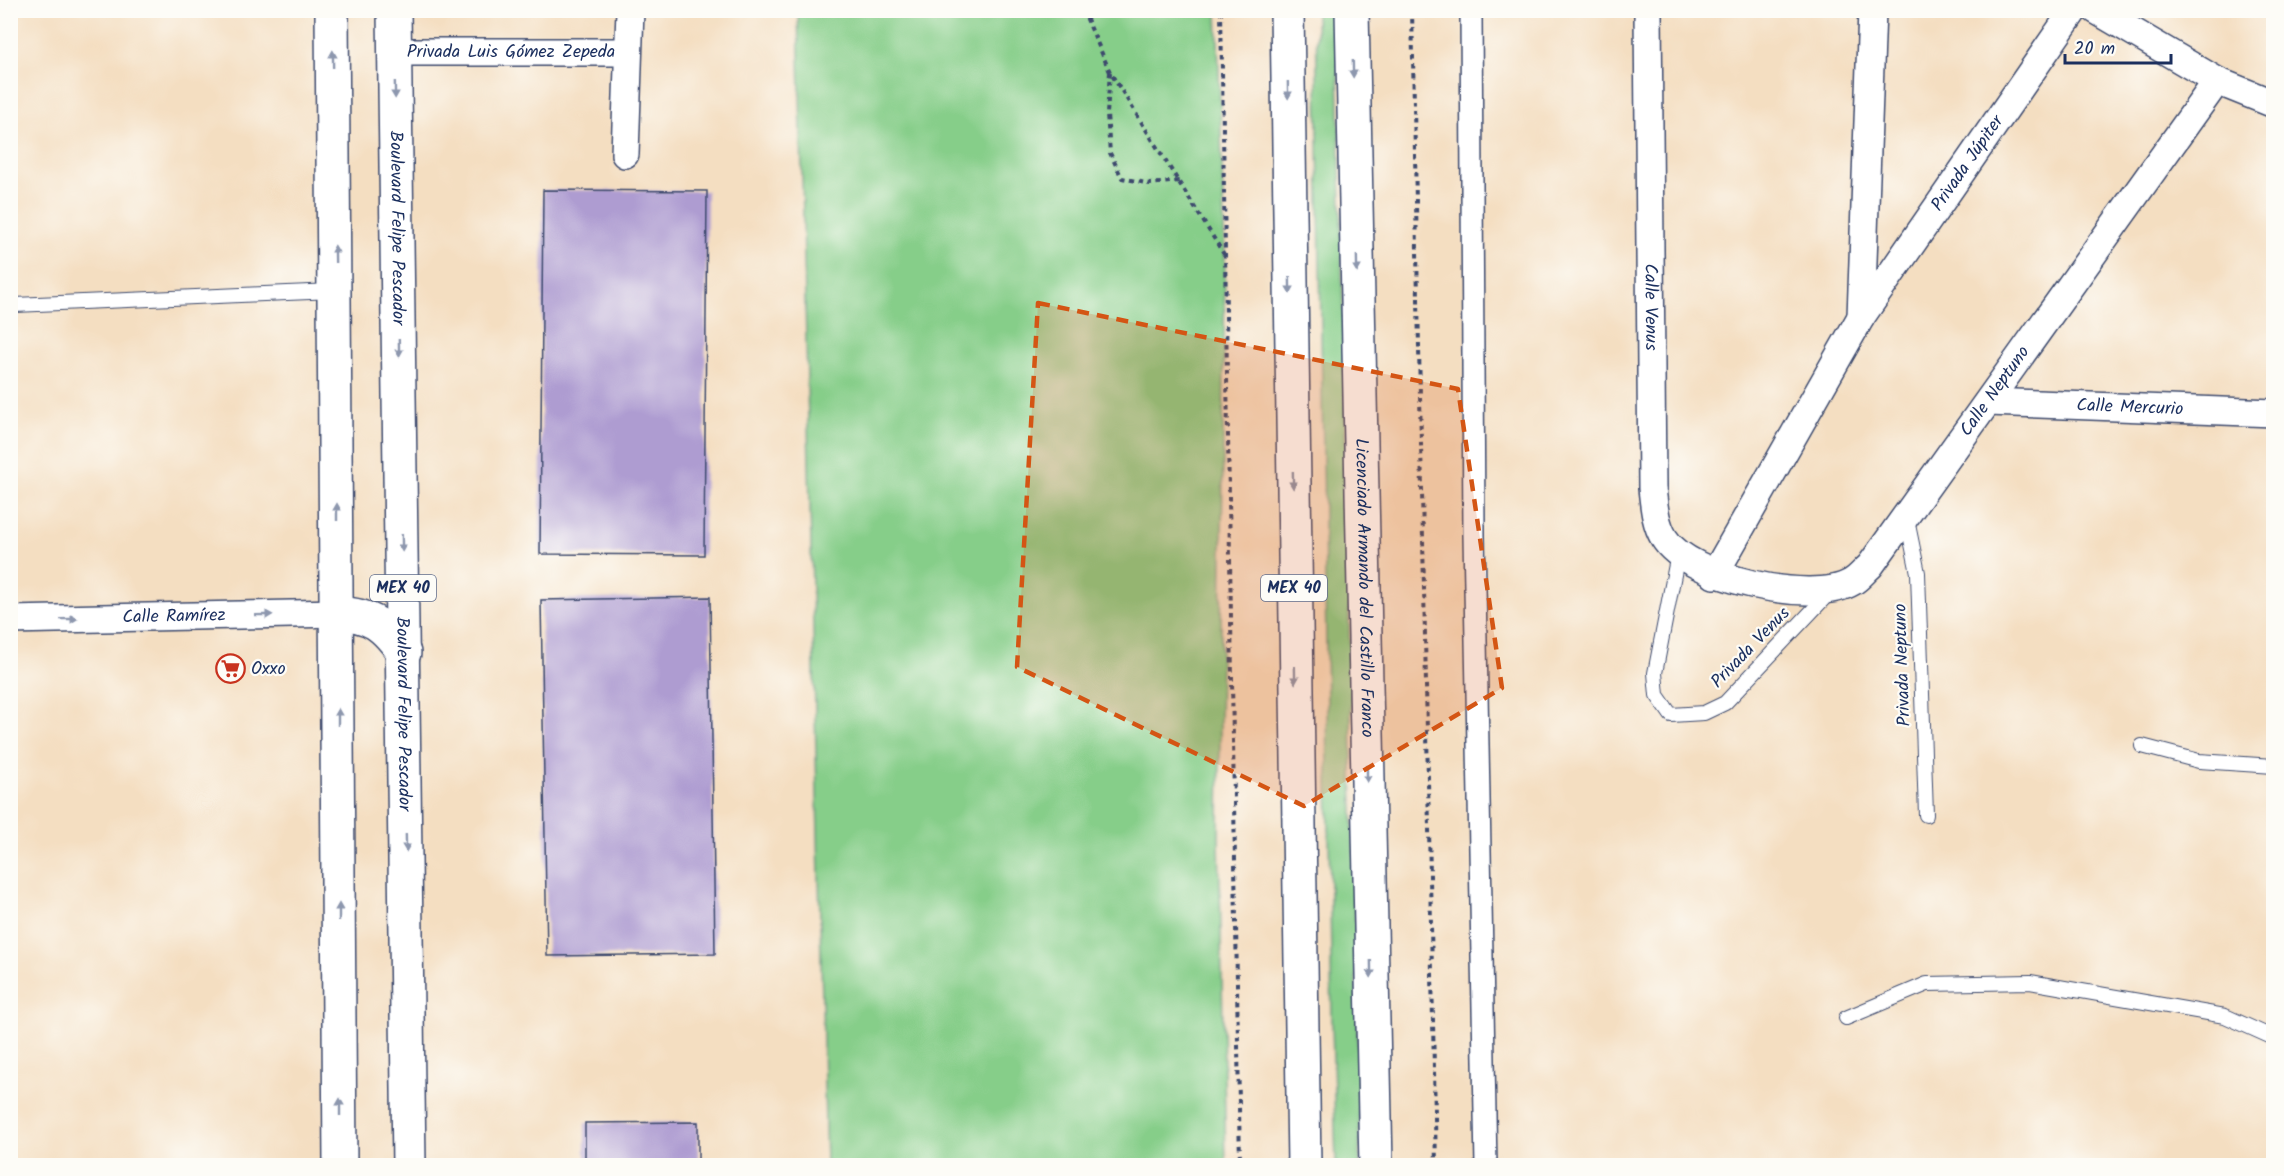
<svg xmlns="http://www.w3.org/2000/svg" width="2284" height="1176" viewBox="0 0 2284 1176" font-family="Kalam,sans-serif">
  <rect width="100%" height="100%" fill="#fdfcf7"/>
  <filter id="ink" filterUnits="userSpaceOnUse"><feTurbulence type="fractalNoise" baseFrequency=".0167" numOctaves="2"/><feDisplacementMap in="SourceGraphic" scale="12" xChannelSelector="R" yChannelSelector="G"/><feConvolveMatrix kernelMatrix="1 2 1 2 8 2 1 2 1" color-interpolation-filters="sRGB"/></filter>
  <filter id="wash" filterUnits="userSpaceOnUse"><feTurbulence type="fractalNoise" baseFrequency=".008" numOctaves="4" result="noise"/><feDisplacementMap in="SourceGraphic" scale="24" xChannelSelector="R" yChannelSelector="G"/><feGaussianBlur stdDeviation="1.35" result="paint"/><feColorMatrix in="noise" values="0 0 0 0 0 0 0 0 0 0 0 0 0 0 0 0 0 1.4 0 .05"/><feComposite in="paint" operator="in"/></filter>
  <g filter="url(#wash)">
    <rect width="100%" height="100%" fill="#f4dec1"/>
    <g fill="#86ce89" stroke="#507e74" stroke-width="1.5">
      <path d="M798 11H1217L1225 256 1219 839 1226 1165H826Z"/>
      <path d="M1316 11H1337L1360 1166 1336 1165 1332 1023Z"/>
    </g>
    <g id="blocks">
      <g fill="#ae9cd1">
        <path d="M543 190 707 191 704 555 540 554Z"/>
        <path d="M710 597 715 954 547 956 541 600Z"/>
        <path d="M698 1122V1166H585V1123Z"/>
      </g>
    </g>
  </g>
  <g filter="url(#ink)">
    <use href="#blocks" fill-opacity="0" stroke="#3c496d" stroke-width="1.5"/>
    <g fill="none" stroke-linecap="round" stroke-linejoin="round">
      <defs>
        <g id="service">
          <path d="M15 305 333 291"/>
          <path d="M1906 515 1918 573 1926 815"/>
          <path d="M1678 554 1655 673 1657 695 1671 715 1704 713 1725 703 1831 591"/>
          <path d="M2142 746 2199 761 2274 766"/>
          <path d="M1846 1018 1927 984 2030 982 2225 1016 2274 1038"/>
        </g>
        <path id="pedestrian" d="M1471 10 1474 535 1486 1166"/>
        <g id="minor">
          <path id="s1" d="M1648 10 1652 488C1654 505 1655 523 1664 538 1688 578 1812 606 1852 582 1859 578 1864 571 1870 566L2217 81"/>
          <path d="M2096 10 2217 81 2274 104"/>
          <path id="s2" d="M394 52H628"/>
          <path d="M625 154 630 10"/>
          <path d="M1861 317 1872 10"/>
          <path id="s3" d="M1988 402 2274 413"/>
          <path id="s4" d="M1714 575 1861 317 2074 10"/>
          <path id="s5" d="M10 620 337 613"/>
        </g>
        <g id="primary">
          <path d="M332 10 340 1166"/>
          <path id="s6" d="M394 10 409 1166"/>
          <path d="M1287 10 1304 1166"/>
          <path id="s7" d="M1352 10 1376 1166"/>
          <path d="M337 613C372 615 384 625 404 653"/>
        </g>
      </defs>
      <use href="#service" stroke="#3c496d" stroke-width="16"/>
      <use href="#pedestrian" stroke="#3c496d" stroke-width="24"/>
      <use href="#minor" stroke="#3c496d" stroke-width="30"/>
      <use href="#primary" stroke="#3c496d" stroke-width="36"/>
      <g stroke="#3c496d" stroke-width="4" stroke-dasharray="4.5 4.5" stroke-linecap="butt">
        <path d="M1083 10 1110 72 1225 256"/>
        <path d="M1221 10 1240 1166"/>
        <path d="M1412 10 1436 1166"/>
        <path d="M1110 72 1107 114 1110 153 1122 178 1150 184 1179 181"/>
      </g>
      <use href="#service" stroke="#fff" stroke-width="14"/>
      <use href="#pedestrian" stroke="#fff" stroke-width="21"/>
      <use href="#minor" stroke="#fff" stroke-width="27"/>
      <use href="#primary" stroke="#fff" stroke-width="33"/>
    </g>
    <defs><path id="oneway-solid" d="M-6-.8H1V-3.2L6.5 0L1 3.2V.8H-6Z" transform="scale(1.5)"/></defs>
    <g fill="#8d97ae">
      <use href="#oneway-solid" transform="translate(333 59) rotate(-91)"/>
      <use href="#oneway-solid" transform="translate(1353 69) rotate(89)"/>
      <use href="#oneway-solid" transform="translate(395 90) rotate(89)"/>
      <use href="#oneway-solid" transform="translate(1288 90) rotate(89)"/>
      <use href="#oneway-solid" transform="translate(335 254) rotate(-91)"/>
      <use href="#oneway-solid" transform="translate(1357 264) rotate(89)"/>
      <use href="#oneway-solid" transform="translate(1290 285) rotate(89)"/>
      <use href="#oneway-solid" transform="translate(399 348) rotate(89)"/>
      <use href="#oneway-solid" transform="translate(1293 480) rotate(89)"/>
      <use href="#oneway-solid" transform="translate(337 512) rotate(-90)"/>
      <use href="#oneway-solid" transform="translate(402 543) rotate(89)"/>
      <use href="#oneway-solid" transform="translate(264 615) rotate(-1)"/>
      <use href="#oneway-solid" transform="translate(69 619) rotate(-1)"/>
      <use href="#oneway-solid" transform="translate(1295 675) rotate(89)"/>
      <use href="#oneway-solid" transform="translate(338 717) rotate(-90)"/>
      <use href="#oneway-solid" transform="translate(1367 774) rotate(89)"/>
      <use href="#oneway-solid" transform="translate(406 843) rotate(89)"/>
      <use href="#oneway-solid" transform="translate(339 912) rotate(-90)"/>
      <use href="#oneway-solid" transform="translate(1371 969) rotate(89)"/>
      <use href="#oneway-solid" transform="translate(340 1107) rotate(-90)"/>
    </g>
  </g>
  <path fill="#d45514" fill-opacity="0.2" stroke="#d45514" stroke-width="4.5" stroke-dasharray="12 8" stroke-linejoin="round" d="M1038 303 1458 389 1502 688 1304 806 1017 667Z"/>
  <defs>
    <symbol id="supermarket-ring" viewBox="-11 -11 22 22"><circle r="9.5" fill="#fdfcf7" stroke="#c8321e" stroke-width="1.5"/><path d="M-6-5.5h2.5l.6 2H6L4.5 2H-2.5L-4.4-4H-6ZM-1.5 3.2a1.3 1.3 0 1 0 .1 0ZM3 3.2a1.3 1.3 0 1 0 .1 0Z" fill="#c8321e"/></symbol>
  </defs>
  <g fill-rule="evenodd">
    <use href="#supermarket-ring" x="214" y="652" width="33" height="33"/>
  </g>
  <g text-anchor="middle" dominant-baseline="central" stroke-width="4.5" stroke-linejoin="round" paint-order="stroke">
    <g fill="#fdfcf7" stroke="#5f6c8c" stroke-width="1.5">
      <rect x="370" y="575" width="66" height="26" rx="4.5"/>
      <rect x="1261" y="575" width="66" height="26" rx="4.5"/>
    </g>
    <g font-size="16" font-weight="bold" fill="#1b2f5e">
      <text x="403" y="588">MEX 40</text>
      <text x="1294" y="588">MEX 40</text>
    </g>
    <g font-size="18" fill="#1b2f5e" stroke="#fdfcf7">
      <text stroke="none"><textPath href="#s2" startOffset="117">Privada Luis Gómez Zepeda</textPath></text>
      <text stroke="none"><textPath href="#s4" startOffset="484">Privada Júpiter</textPath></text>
      <text stroke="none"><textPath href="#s6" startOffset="218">Boulevard Felipe Pescador</textPath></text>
      <text stroke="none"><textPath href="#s1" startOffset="297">Calle Venus</textPath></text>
      <text stroke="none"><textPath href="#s1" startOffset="972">Calle Neptuno</textPath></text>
      <text stroke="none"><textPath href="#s3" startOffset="142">Calle Mercurio</textPath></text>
      <text stroke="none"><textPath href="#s7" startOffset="578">Licenciado Armando del Castillo Franco</textPath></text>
      <text stroke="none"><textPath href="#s5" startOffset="164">Calle Ramírez</textPath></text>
      <text transform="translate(1751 648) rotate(-46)">Privada Venus</text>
      <text transform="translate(1903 665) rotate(-92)">Privada Neptuno</text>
      <text stroke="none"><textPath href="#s6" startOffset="704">Boulevard Felipe Pescador</textPath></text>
    </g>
    <g font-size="18" fill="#1b2f5e" stroke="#fdfcf7" text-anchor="start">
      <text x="251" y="669">Oxxo</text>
    </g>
  </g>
  <rect width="2284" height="1176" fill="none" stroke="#fdfcf7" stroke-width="36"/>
  <path d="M2065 54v9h106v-9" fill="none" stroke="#1b2f5e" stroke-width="3"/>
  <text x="2074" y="54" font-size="18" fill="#1b2f5e" stroke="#fdfcf7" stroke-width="4.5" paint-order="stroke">20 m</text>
</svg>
